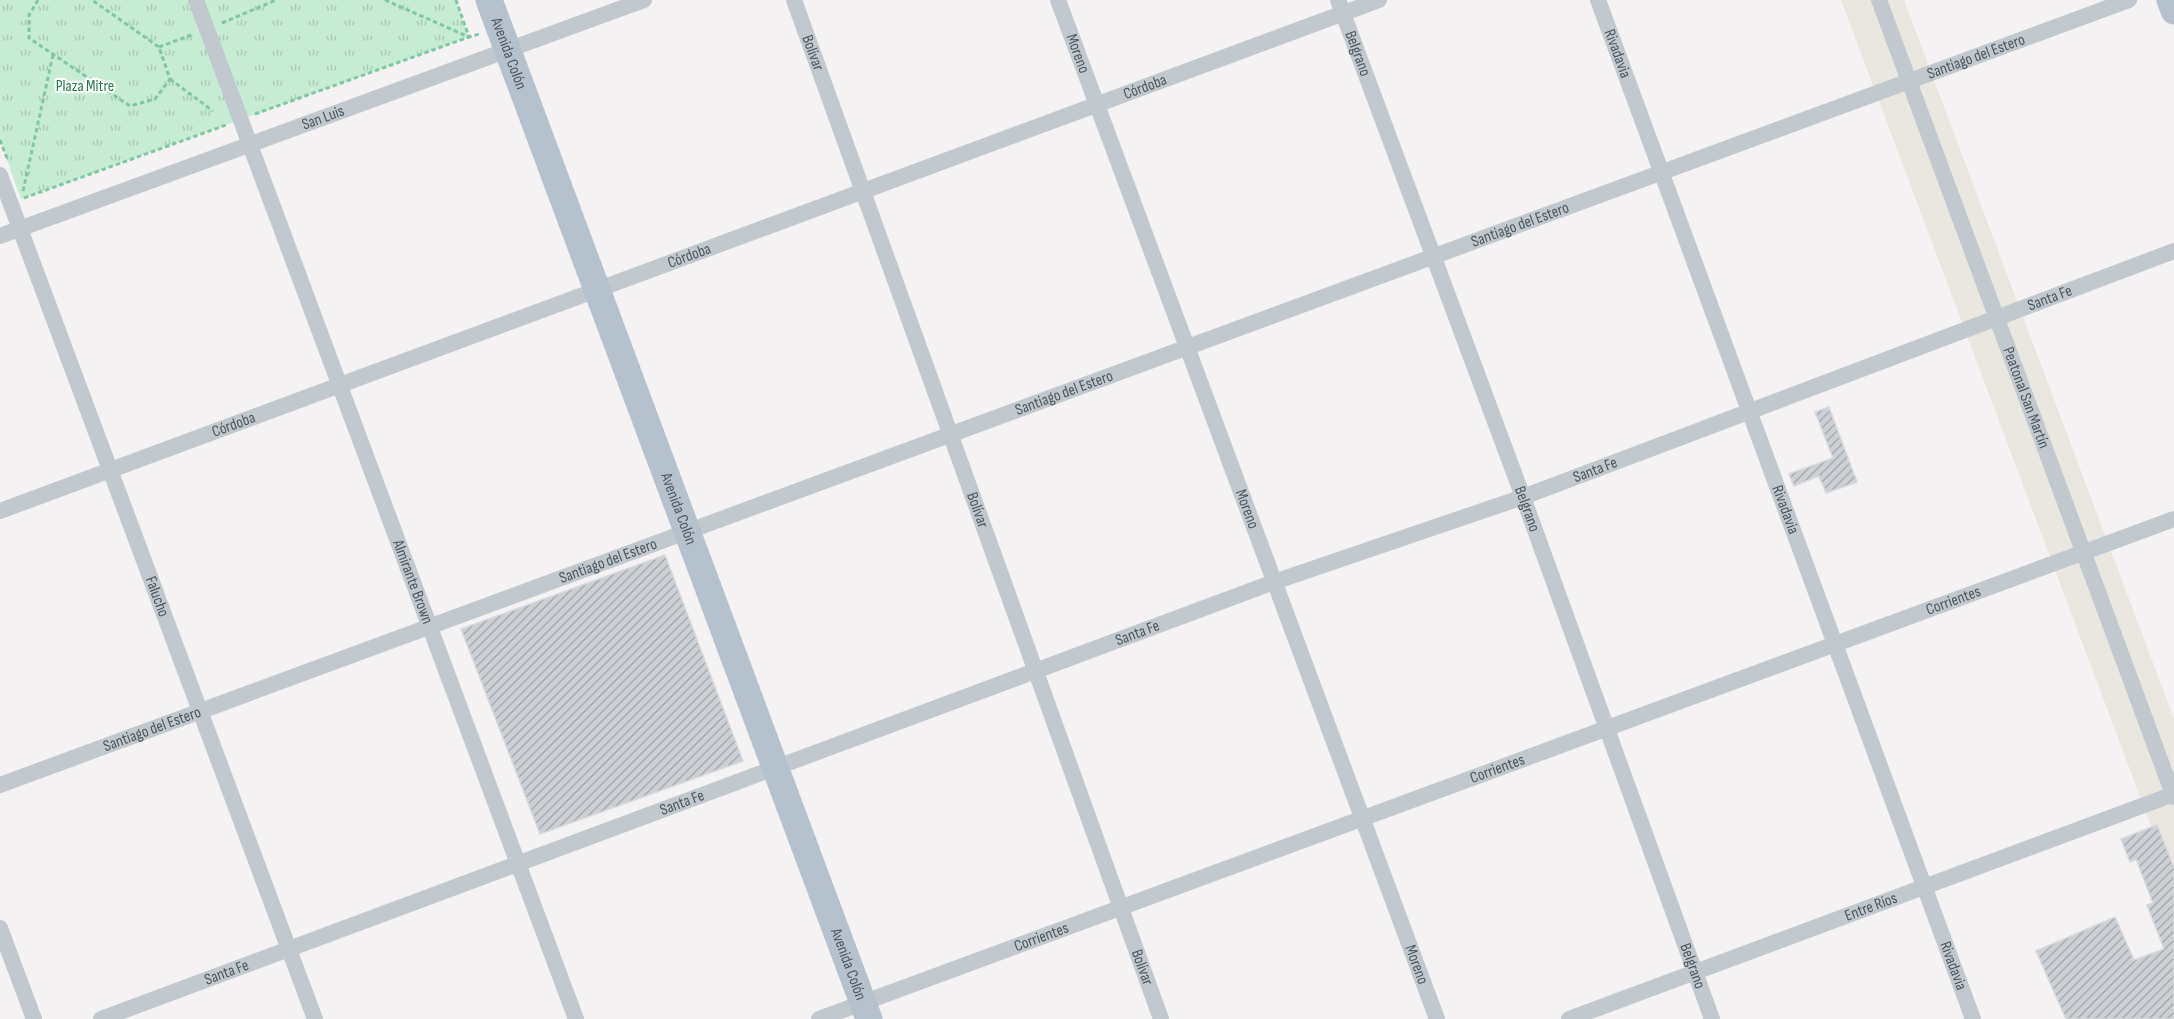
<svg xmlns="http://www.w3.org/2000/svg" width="2174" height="1019" viewBox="0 0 2174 1019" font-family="'Sofia Sans Condensed',sans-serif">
  <defs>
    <pattern id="park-tufts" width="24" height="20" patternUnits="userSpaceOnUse" patternTransform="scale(1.5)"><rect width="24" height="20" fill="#c6ecd4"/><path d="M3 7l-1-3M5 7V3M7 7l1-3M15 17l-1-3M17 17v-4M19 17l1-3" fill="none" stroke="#acccb8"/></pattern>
    <pattern id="building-hatch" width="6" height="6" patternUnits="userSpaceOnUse" patternTransform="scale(1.5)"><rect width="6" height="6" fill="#cccfd4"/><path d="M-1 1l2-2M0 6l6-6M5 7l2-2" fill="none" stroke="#a8abaf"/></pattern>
  </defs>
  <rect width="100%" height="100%" fill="#f4f2f2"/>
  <path fill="#e9e7e0" d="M1841 0H1904L2174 719V887Z"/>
  <path fill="url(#park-tufts)" d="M0 0H456L469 37 21 199 0 140Z"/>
  <g fill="url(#building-hatch)" stroke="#d7d9dd" stroke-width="1.5">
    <path d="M1829 407 1857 482 1826 493 1819 476 1794 486 1789 474 1833 458 1815 412Z"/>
    <path d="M665 555 743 761 540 834 461 629Z"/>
    <path d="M2157 825 2174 867V1019H2066L2036 951 2115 917 2134 960 2164 949 2147 905 2153 903 2136 859 2130 862 2121 839Z"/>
  </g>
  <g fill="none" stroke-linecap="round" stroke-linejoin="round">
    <g stroke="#80c8a3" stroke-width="3" stroke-dasharray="4.5 3" stroke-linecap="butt">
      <path d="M38 0 29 15V38L130 106 155 99 170 79 159 47 92 0"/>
      <path d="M385 0 469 37 479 34"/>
      <path d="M222 23 276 0"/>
      <path d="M159 47 194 34"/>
      <path d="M170 79 213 111"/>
      <path d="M255 114 469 37 456 0"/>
      <path d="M0 140 8 161"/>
      <path d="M23 191 53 55"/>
      <path d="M24 198 226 125"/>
    </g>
    <g stroke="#c1c9cf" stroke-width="16">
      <path id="s1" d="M196 0 576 1019"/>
      <path id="s2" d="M794 0 1161 1019"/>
      <path id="s3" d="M1058 0 1437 1019"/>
      <path id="s4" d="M1338 0 1523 497 1712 1019"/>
      <path id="s5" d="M1598 0 1973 1019"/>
      <path id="s6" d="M1879 0 2174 797"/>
      <path id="s7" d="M0 175 315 1019"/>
      <path id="s8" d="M0 236 644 0"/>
      <path id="s9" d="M0 511 1379 0"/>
      <path id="s10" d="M0 785 2129 0"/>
      <path d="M0 928 34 1019"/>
      <path id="s11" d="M101 1019 1274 582 1523 497 2174 251"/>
      <path id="s12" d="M819 1019 2174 519"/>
      <path id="s13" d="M1569 1019 2174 794"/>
    </g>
    <g stroke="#b5c2ce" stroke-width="27">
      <path id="s14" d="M489 0 869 1019"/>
      <path d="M2170 0 2174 11"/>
    </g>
  </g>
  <g text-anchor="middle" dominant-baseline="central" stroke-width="4.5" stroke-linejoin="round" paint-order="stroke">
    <g font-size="16" fill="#4b565e" stroke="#fff">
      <text stroke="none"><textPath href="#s2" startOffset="56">Bolívar</textPath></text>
      <text stroke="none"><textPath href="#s4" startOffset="57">Belgrano</textPath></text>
      <text stroke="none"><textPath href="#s5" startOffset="57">Rivadavia</textPath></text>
      <text stroke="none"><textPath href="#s14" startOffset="57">Avenida Colón</textPath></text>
      <text stroke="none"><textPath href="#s3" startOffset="57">Moreno</textPath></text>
      <text stroke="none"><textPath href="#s10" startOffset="2106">Santiago del Estero</textPath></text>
      <text stroke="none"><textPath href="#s9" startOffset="1221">Córdoba</textPath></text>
      <text stroke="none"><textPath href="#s8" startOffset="344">San Luis</textPath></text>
      <text stroke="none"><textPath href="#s10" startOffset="1620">Santiago del Estero</textPath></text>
      <text stroke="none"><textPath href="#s9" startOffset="735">Córdoba</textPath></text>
      <text stroke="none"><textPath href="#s11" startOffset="2078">Santa Fe</textPath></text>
      <text stroke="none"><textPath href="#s10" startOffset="1134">Santiago del Estero</textPath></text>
      <text stroke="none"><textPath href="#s6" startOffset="424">Peatonal San Martín</textPath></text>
      <text stroke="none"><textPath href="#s9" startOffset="249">Córdoba</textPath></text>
      <text stroke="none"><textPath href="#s11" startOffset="1592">Santa Fe</textPath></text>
      <text stroke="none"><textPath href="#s4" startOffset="543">Belgrano</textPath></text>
      <text stroke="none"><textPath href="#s5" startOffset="543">Rivadavia</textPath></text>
      <text stroke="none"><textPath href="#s14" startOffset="543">Avenida Colón</textPath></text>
      <text stroke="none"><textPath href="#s2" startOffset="542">Bolívar</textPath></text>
      <text stroke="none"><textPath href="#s3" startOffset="543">Moreno</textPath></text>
      <text stroke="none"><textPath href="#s10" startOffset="648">Santiago del Estero</textPath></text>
      <text stroke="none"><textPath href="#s1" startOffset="621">Almirante Brown</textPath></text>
      <text stroke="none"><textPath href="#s7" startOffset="450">Falucho</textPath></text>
      <text stroke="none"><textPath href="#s12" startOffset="1209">Corrientes</textPath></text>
      <text stroke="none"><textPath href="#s11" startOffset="1106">Santa Fe</textPath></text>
      <text stroke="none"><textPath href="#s10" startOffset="162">Santiago del Estero</textPath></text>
      <text stroke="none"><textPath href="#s12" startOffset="723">Corrientes</textPath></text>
      <text stroke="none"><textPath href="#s11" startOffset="620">Santa Fe</textPath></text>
      <text stroke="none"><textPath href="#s13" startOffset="322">Entre Ríos</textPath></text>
      <text stroke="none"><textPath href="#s12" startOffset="237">Corrientes</textPath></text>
      <text stroke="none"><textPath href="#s14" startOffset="1029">Avenida Colón</textPath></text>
      <text stroke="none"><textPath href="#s3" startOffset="1029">Moreno</textPath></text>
      <text stroke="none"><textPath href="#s4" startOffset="1029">Belgrano</textPath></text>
      <text stroke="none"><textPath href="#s5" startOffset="1029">Rivadavia</textPath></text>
      <text stroke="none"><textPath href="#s2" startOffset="1028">Bolívar</textPath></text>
      <text stroke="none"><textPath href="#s11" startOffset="134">Santa Fe</textPath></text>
    </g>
    <g font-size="16" fill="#217b4b" stroke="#fff">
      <text x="85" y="86">Plaza Mitre</text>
    </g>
  </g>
</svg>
